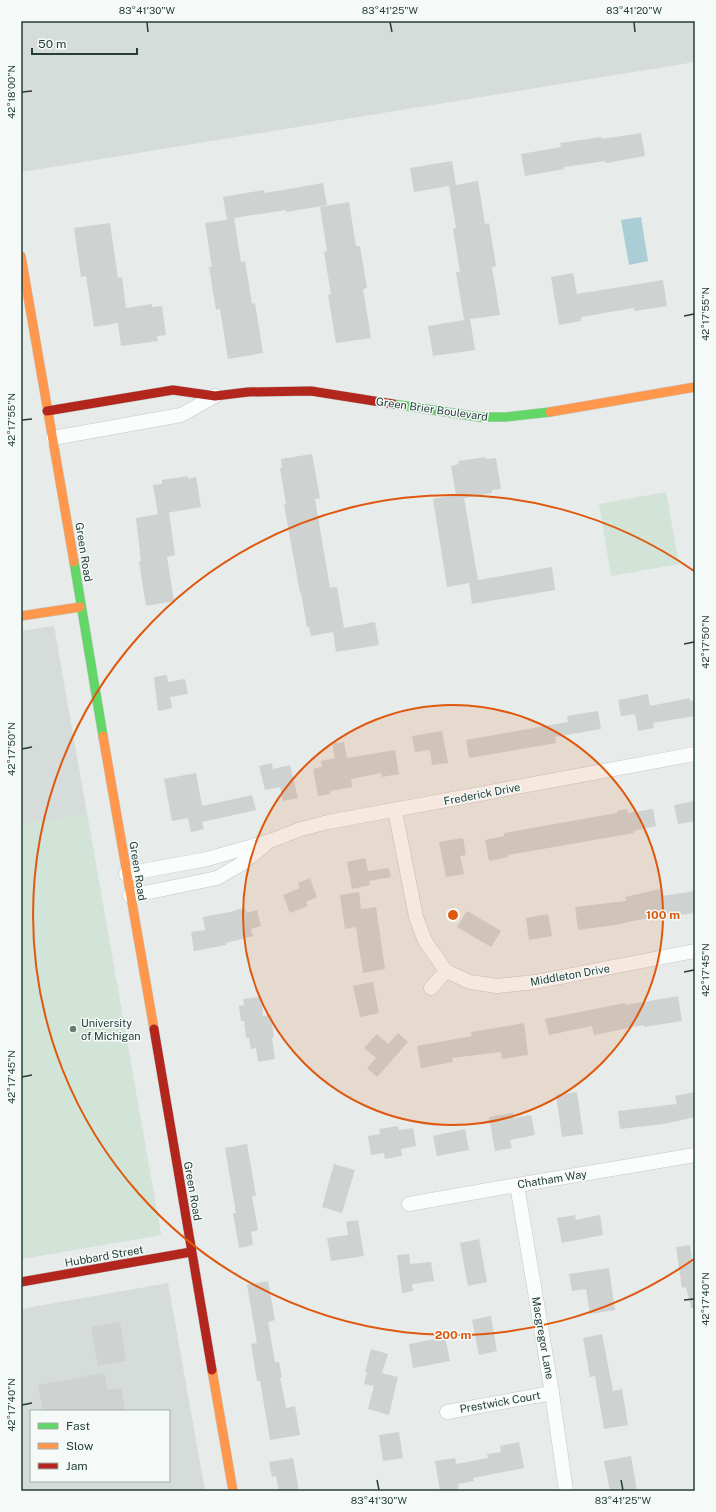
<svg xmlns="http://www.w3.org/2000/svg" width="716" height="1512" viewBox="0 0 716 1512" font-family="'Public Sans',sans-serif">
  <rect width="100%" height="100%" fill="#e7ebe9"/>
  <g fill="#d5dcd9" fill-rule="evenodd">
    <path d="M21 21H695V62L21 172Z"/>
    <path d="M54 626 161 1235 21 1259V631Z"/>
    <path d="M168 1283 205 1491H21V1309ZM31 1411H169V1481H31Z"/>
  </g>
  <g fill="#d2e3d7">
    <path d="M666 492 679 564 611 576 599 504Z"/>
    <path d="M87 814 161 1235 21 1258V824Z"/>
  </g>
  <path fill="#abced6" d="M641 217 648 261 629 265 621 220Z"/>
  <g fill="#ced2d1">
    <path d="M641 133 645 156 606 163 605 161 564 167V169L525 176 521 154 561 147 560 143 601 137 602 139Z"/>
    <path d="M452 161 456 185 478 181 485 224 489 223 496 266 492 267 500 315 470 319 475 350 433 356 428 326 464 320 456 272H460L453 229 456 228 449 186 414 192 410 168Z"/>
    <path d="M323 183 327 205 286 212V210L234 218 241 262 245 261 252 304 255 303 263 353 228 359 220 309 216 310 209 267H212L205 223 227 220 223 197 264 190 265 193Z"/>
    <path d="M349 202 356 246H360L367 288 363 289 371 338 336 343 328 295 331 294 324 252 327 251 320 207Z"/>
    <path d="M110 223 118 278 122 277 126 308 152 304V307L162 306 166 335 157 336 158 341 121 346 118 323 94 327 86 276 81 277 74 228Z"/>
    <path d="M573 273 577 294 663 280 667 306 635 311 634 308 581 317V321L559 325 551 277Z"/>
    <path d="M312 454 320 498 315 499 330 588 337 587 344 628 375 622 379 645 336 652 333 632 311 636 309 627H307L301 593H300L284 505 286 504 280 468H282L281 459Z"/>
    <path d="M486 457V459L496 458 501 489 492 490V493L464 498 478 580 552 567 555 590 472 604 469 583 447 587 433 499 456 495 451 466 459 464 458 461Z"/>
    <path d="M188 476V479L196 477 201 507 166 513 169 512 175 555 167 557 174 601 146 606 139 562 141 561 136 518 158 514 153 485 162 484V480Z"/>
    <path d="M167 675 168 682 185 679 188 694 170 697 172 708 158 711 154 677Z"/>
    <path d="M648 694 650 706 690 698V701L695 700V716L653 723 654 728 638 731 635 714 621 716 618 700Z"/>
    <path d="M598 711 601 729 555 737 556 743 469 758 466 740 568 722 567 716Z"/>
    <path d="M442 731 448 763 432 765 430 750 415 752 412 736Z"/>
    <path d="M344 742 347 758 395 750 399 774 382 777 381 773 351 779 352 787 330 791V794L318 796 313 769 322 767 321 761 335 758 332 744Z"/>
    <path d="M272 763 273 769 290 765 298 798 283 801 280 787 265 790 259 766Z"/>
    <path d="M196 773 202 806 252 795 256 810 202 822 204 829 191 832 188 818 172 821 164 779Z"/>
    <path d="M695 801V821L678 824 674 805Z"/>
    <path d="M627 809 628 813 653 809 656 826 633 831 634 833 508 855V857L489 861 485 840 504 836V833L617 813V811Z"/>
    <path d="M463 838 466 855 460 856 464 874 446 877 439 842Z"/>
    <path d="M365 858 368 871 389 868 391 877 369 881 370 885 352 889 347 862Z"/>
    <path d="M310 878 317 897 306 902 308 906 290 913 283 895 300 888 298 883Z"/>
    <path d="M660 889 662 896 695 891V913L681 915 680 911 615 925 578 930 575 907 626 901 625 897Z"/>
    <path d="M359 892 361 909 376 907 385 969 363 973 356 927 345 929 340 895Z"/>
    <path d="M245 908 247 913 257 910 261 926 251 929 253 936 226 943V945L194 951 191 932 205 930 203 917 235 911V910Z"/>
    <path d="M467 911 501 931 491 947 457 927Z"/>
    <path d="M548 914 552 936 529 940 526 918Z"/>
    <path d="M373 982 379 1013 360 1017 353 986Z"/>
    <path d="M678 996 682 1021 644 1027 643 1025 594 1035 592 1026 549 1035 545 1019 625 1003 626 1005Z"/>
    <path d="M261 997 263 1016 271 1015 274 1037 272 1038 275 1059 258 1062 256 1048 251 1049 249 1038H246L244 1021H241L239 1006 244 1005 243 999Z"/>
    <path d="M524 1023 528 1055 502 1059 501 1052 452 1058 453 1062 421 1068 417 1046 472 1036 471 1032Z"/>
    <path d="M398 1033 408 1042 377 1077 367 1068 376 1058 364 1048 377 1034 388 1044Z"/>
    <path d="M577 1092 583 1134 562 1137 556 1095Z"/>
    <path d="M695 1092V1117L664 1124 620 1129 618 1111 677 1104 675 1096Z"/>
    <path d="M513 1113 514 1118 531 1115 535 1135 510 1140 512 1148 495 1151 489 1117Z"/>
    <path d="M398 1126 399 1130 413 1128 416 1146 401 1149 402 1156 385 1159 384 1153 371 1155 368 1136 380 1134 379 1129Z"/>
    <path d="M465 1129 469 1150 437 1156 433 1136Z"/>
    <path d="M247 1144 256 1196H252L258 1230 251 1232 253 1245 239 1248 233 1213H236L225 1148Z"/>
    <path d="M334 1164 355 1170 342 1213 322 1207Z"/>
    <path d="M575 1215 576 1220 600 1215 603 1235 562 1243 557 1218Z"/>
    <path d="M358 1220 364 1256 331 1261 327 1238 348 1235 346 1222Z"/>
    <path d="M479 1239 487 1282 468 1286 460 1243Z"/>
    <path d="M690 1245 692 1260H695V1308H691L686 1287 682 1288 676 1247Z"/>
    <path d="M409 1254 410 1264 431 1262 434 1281 412 1284 413 1291 402 1293 397 1255Z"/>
    <path d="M609 1268 615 1310 590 1314 586 1289 572 1291 569 1274Z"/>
    <path d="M268 1281 275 1320 268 1322 275 1362H279L282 1377H280L286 1408 295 1406 300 1435 270 1440 260 1381H257L251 1344 257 1343 247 1285Z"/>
    <path d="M491 1316 497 1351 479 1355 472 1320Z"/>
    <path d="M120 1322 126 1361 98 1366 91 1327Z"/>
    <path d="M602 1334 613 1391 622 1389 628 1425 604 1429 595 1376 590 1377 583 1338Z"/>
    <path d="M445 1337 450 1361 413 1368 409 1344Z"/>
    <path d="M371 1349 388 1354 382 1373 398 1377 389 1415 368 1409 374 1386 364 1384 367 1372H365Z"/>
    <path d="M104 1373 108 1390 121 1388 125 1411H43L38 1385Z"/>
    <path d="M399 1432 403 1458 383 1461 379 1435Z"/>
    <path d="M519 1442 524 1468 473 1478 474 1481 458 1484 459 1491H440L435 1461 455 1458 456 1464 488 1458 487 1454 501 1452 500 1446Z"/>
    <path d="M631 1456 637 1491H610L604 1461Z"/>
    <path d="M293 1458 299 1491H279L276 1476 272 1477 269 1462Z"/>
  </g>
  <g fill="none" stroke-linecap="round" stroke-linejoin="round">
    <defs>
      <g id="street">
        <path d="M53 438 181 415 215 396"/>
        <path d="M395 811 416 917 425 941 446 971 470 982 497 986 535 982 695 951"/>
        <path d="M126 874 207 859 270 841 301 829 328 822 695 754"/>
        <path d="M130 896 217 878 241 864 265 845"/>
        <path d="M431 988 446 971"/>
        <path d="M517 1185 552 1393 566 1491"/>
        <path d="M409 1204 517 1185 695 1155"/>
        <path d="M447 1412 552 1393"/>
      </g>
      <g id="fast">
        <path d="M393 404 479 417H506L550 412"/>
        <path d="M74 562 103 736"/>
      </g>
      <g id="slow">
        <path d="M21 256 74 562"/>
        <path d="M550 412 695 387"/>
        <path d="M21 616 80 607"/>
        <path d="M103 736 154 1029"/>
        <path d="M212 1370 233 1491"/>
      </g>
      <g id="jam">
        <path d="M47 411 173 390 215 396 248 392 311 391 393 404"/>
        <path d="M154 1029 212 1370"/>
        <path d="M21 1282 191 1252"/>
      </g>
    </defs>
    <use href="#street" stroke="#c4c8c6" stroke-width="15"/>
    <use href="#fast" stroke="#c3c9c6" stroke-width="10"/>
    <use href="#slow" stroke="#c3c9c6" stroke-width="10"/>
    <use href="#jam" stroke="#c3c9c6" stroke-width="10"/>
    <use href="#street" stroke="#fbfcfc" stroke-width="14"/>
    <use href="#fast" stroke="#63d668" stroke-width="9"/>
    <use href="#slow" stroke="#ff974d" stroke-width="9"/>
    <use href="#jam" stroke="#b3261e" stroke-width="9"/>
  </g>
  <path fill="none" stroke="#253e39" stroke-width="1.5" d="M147 22 148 32M390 22 392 32M634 22 635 32M22 92 32 91M684 316 694 314M22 420 32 419M684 644 694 642M22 749 32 747M684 972 694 970M22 1077 32 1075M684 1300 694 1299M22 1405 32 1403M377 1480 379 1490M621 1480 623 1490"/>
  <circle cx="453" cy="915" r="210" fill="#de580e" fill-opacity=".12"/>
  <g fill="none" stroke="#de580e" stroke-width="2">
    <circle cx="453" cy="915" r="210"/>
    <path d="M694 1259A420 420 0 1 1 694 571"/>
  </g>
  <circle fill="#697b77" stroke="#f5faf8" stroke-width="1.5" cx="73" cy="1029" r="4"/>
  <g text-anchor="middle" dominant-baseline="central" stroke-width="3" stroke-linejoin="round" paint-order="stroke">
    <g font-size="11" fill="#253e39" stroke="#f5faf8">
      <text transform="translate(432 409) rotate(8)">Green Brier Boulevard</text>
      <text transform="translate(84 552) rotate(81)">Green Road</text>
      <text transform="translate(482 794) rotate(-11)">Frederick Drive</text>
      <text transform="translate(138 871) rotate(81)">Green Road</text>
      <text transform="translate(570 975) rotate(-10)">Middleton Drive</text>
      <text transform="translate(552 1179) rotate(-9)">Chatham Way</text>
      <text transform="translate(193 1191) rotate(80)">Green Road</text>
      <text transform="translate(104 1256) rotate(-10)">Hubbard Street</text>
      <text transform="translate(543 1338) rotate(80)">Macgregor Lane</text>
      <text transform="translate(500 1402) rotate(-10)">Prestwick Court</text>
    </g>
    <g font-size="11" fill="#253e39" stroke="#f5faf8" text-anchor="start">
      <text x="81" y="1023">University<tspan x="81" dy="13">of Michigan</tspan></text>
    </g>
  </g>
  <circle cx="453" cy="915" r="6" fill="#de580e" stroke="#f5faf8" stroke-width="2"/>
  <g font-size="12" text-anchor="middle" font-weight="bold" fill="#de580e" stroke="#f5faf8" stroke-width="3" stroke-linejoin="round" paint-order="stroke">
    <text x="663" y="919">100 m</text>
    <text x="453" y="1339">200 m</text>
  </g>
  <rect width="716" height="1512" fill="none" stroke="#f5faf8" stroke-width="44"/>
  <rect x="30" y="1410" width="140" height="72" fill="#f5faf8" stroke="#a2afac"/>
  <rect x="38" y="1423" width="20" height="6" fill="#63d668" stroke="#a2afac"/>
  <text x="66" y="1430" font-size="12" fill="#253e39">Fast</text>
  <rect x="38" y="1443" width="20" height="6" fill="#ff974d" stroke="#a2afac"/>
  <text x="66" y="1450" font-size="12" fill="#253e39">Slow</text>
  <rect x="38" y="1463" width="20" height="6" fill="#b3261e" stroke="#a2afac"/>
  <text x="66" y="1470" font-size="12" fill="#253e39">Jam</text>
  <path d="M32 48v6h105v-6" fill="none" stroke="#253e39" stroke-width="2"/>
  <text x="38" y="48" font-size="12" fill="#253e39" stroke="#f5faf8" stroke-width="3" paint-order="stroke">50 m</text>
  <rect x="22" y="22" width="672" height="1468" fill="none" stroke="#253e39" stroke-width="1.5"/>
  <g font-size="10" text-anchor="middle" fill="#253e39">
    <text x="147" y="14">83°41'30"W</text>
    <text x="390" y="14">83°41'25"W</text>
    <text x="634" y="14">83°41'20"W</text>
    <text transform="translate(11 92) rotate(-90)" y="4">42°18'00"N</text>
    <text transform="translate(705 314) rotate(-90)" y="4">42°17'55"N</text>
    <text transform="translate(11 420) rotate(-90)" y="4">42°17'55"N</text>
    <text transform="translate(705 642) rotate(-90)" y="4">42°17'50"N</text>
    <text transform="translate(11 749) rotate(-90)" y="4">42°17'50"N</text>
    <text transform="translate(705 970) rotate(-90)" y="4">42°17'45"N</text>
    <text transform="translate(11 1077) rotate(-90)" y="4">42°17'45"N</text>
    <text transform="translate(705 1299) rotate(-90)" y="4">42°17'40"N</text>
    <text transform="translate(11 1405) rotate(-90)" y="4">42°17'40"N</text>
    <text x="379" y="1504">83°41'30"W</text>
    <text x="623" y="1504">83°41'25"W</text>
  </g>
</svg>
